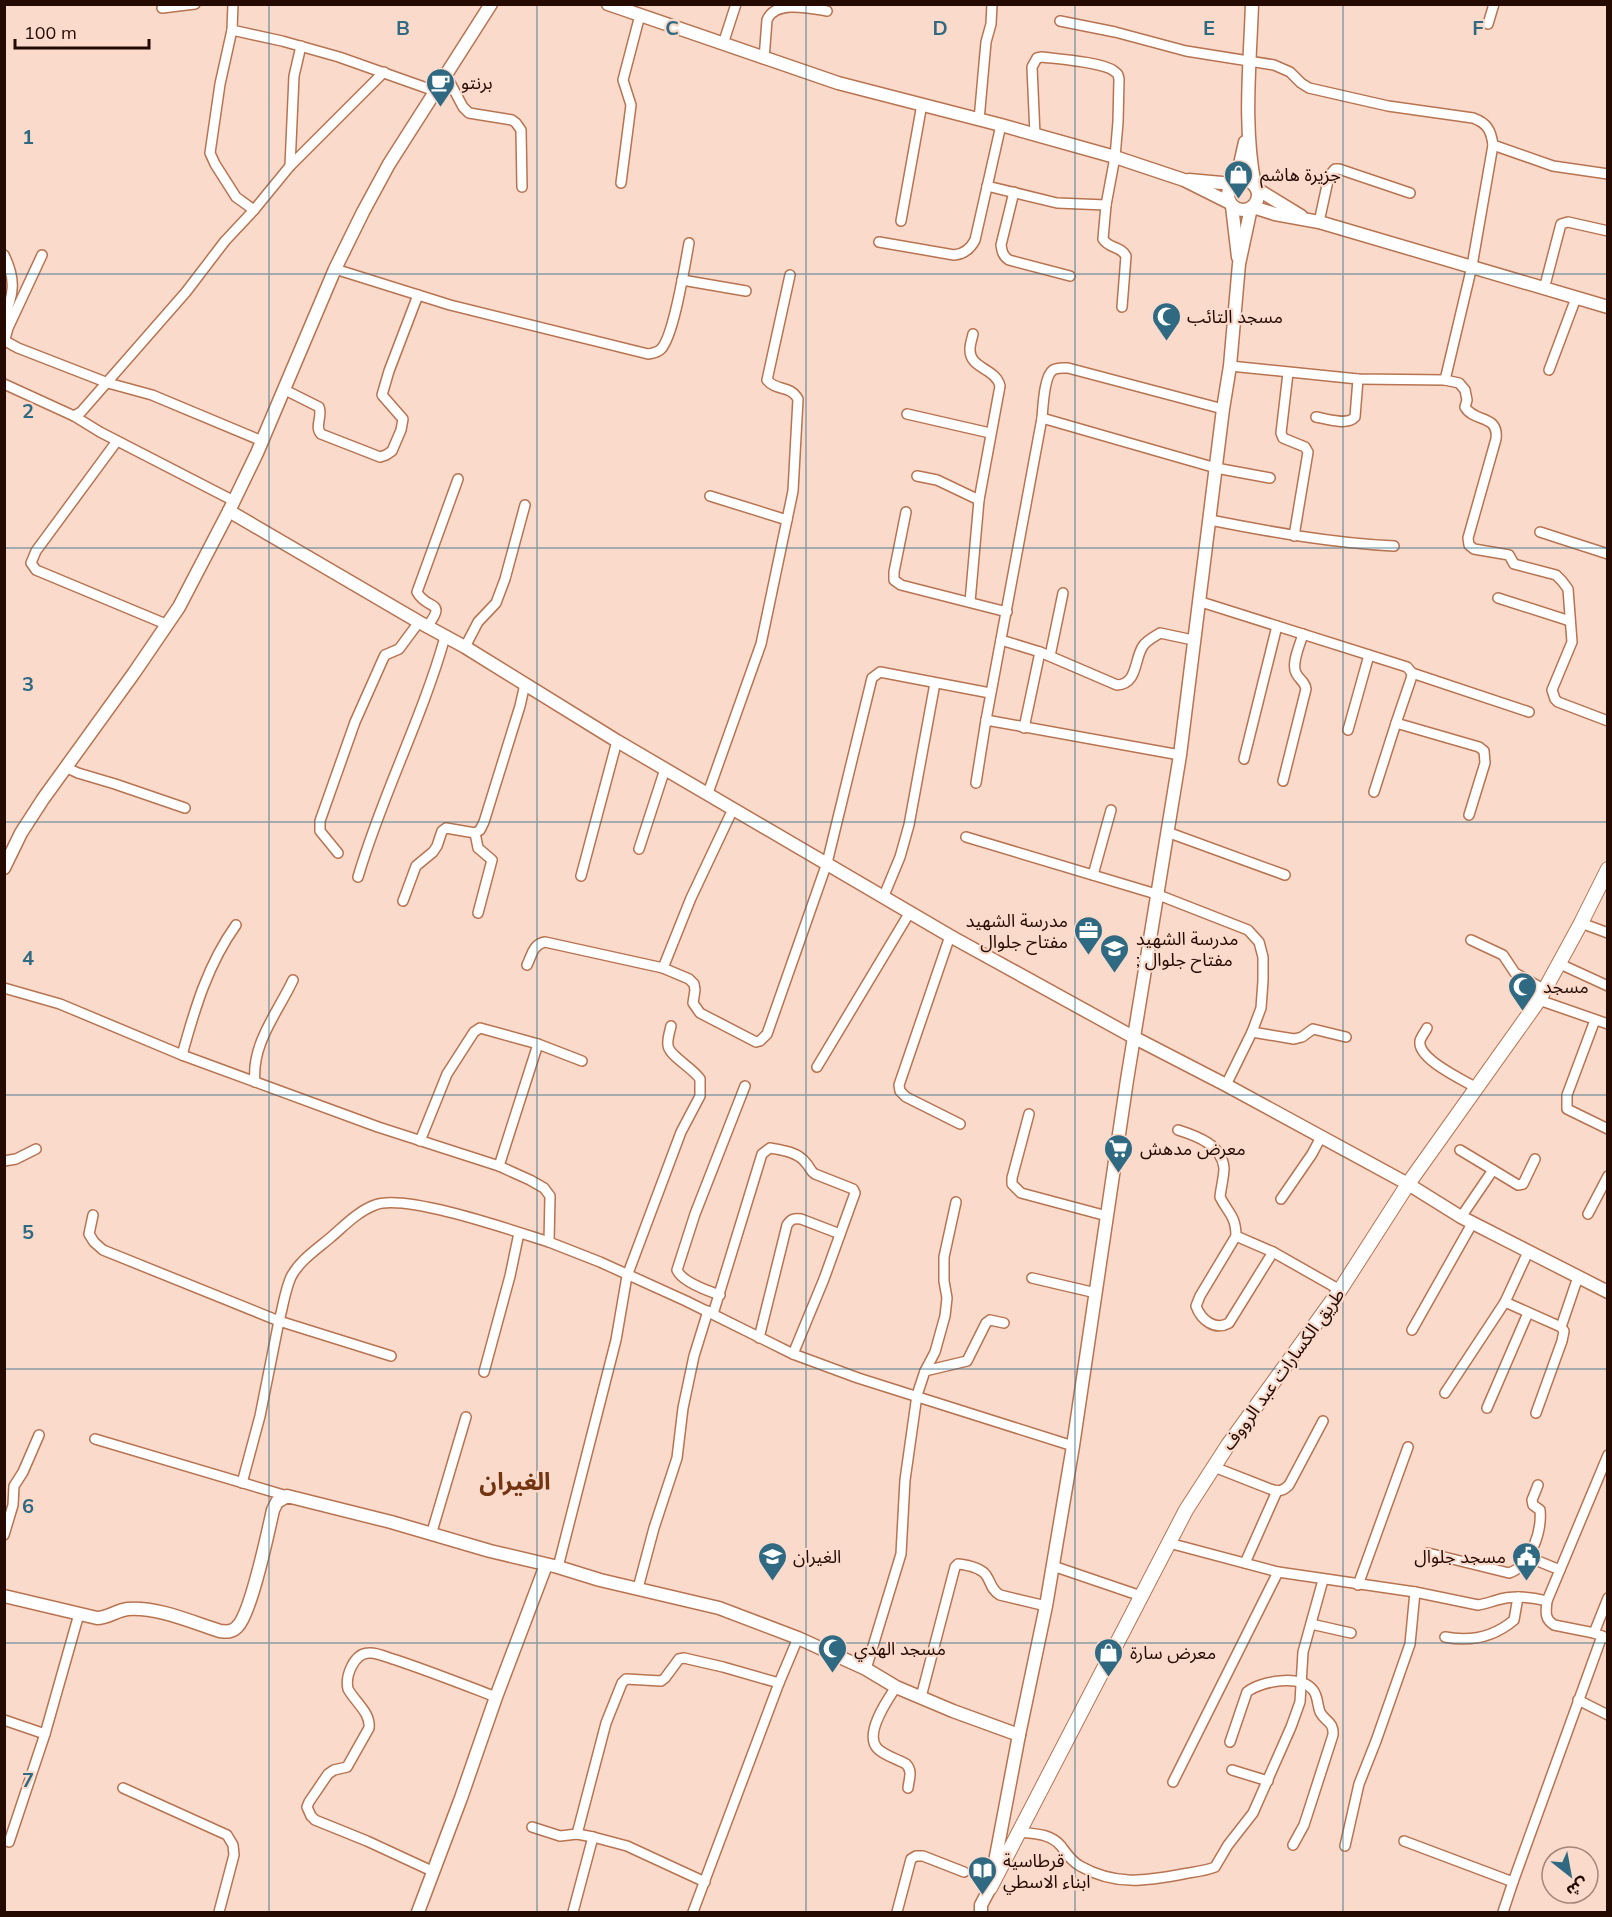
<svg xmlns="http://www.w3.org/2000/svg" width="1612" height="1917" viewBox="0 0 1612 1917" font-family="Mulish,'Noto Sans Arabic',sans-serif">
  <rect width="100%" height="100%" fill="#f9dacb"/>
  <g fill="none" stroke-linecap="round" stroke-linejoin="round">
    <defs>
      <g id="street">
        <path d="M233 4 232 30 282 41 339 57 435 91"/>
        <path d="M162 8 195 4"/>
        <path d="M1060 21 1115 32 1186 51 1274 65 1290 72 1301 83 1309 88 1388 106 1473 118C1487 123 1491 130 1493 145L1472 266 1445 380"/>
        <path d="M1488 24 1494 4"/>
        <path d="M232 30 220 84 210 153 215 164 236 197 254 210 290 166 384 72"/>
        <path d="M723 44 736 4"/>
        <path d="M764 59 767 20C775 0 809 8 827 11"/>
        <path d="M446 75 463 107 469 113 512 120 516 123 521 130 522 187"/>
        <path d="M979 120 986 42 991 24 992 4"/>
        <path d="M1035 135 1032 67 1037 58 1042 57C1058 59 1102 62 1114 71 1118 74 1118 74 1119 79L1118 122 1115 157 1106 205 1103 239C1109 249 1121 246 1126 256L1122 307"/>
        <path d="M1493 145 1553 166 1608 174"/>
        <path d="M290 166 294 76 301 46"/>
        <path d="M621 183 631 105 623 80 640 15"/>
        <path d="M987 186 1057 203 1106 205"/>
        <path d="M1014 192 1001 245C1002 252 1003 256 1009 260L1070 276"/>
        <path d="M901 221 922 104"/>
        <path d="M1319 222 1329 176 1335 169H1339L1410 193"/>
        <path d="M879 242 954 255C964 254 971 248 975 240L1001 125"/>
        <path d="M4 255C16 279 14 294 4 318"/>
        <path d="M42 255 8 328 5 339 7 342 18 348 108 383 152 395 262 441"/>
        <path d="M335 269 450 305 648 354C653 353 657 353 661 349 674 336 685 264 689 243"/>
        <path d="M682 280 746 291"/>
        <path d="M1544 289 1561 224 1568 222 1608 231"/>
        <path d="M1230 366 1358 379 1445 380 1459 383 1465 390 1467 400 1465 407C1474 423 1499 414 1496 439L1468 538 1469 545 1474 549 1509 555 1514 564 1556 575 1562 581 1568 589 1572 642 1552 690 1555 699 1558 702 1608 721"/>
        <path d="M1549 370 1576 298"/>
        <path d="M1288 373 1281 433 1283 438 1305 447 1308 452 1294 536"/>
        <path d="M4 384 74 416 81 412 186 292 225 241 254 210"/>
        <path d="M285 390 319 407C323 417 314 426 321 434L380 457 386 455 392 451 401 430 403 419 382 395 389 371 418 295"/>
        <path d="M907 414 990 433"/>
        <path d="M74 416 100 432 234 501"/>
        <path d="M1316 417C1327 419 1347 426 1355 417L1358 379"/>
        <path d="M1042 418 1216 468 1270 478"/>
        <path d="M117 441 36 551 31 563 36 570 168 625"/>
        <path d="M917 476 937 480 979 500"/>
        <path d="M710 496 787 520"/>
        <path d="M906 512 894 572V580L901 585 1007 612"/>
        <path d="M1210 520C1271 532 1332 543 1394 546"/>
        <path d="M1540 532 1608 554"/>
        <path d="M1498 598 1570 621"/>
        <path d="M1198 601 1407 667 1412 673 1411 679 1396 723 1479 747 1484 751 1485 763 1469 815"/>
        <path d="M970 602 979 500 1000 386C996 368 969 369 970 349 970 344 972 339 973 334"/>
        <path d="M427 627C448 599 427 611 417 592L458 479"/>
        <path d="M1001 640 1040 652 1117 685C1138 684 1134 659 1143 646 1147 640 1154 637 1160 633L1193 640"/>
        <path d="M465 647 478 622 496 603 505 579 525 505"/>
        <path d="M1050 656 1063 593"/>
        <path d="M1412 673 1529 712"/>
        <path d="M986 720 1042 418C1043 407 1044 376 1053 370 1058 367 1063 368 1068 368L1223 409"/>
        <path d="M1024 728 1040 652"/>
        <path d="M1348 730 1369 655"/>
        <path d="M1244 759 1277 626"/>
        <path d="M65 767 78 773 115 784 185 808"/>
        <path d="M1283 781 1306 689C1305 681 1299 680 1296 673 1291 663 1300 645 1303 634"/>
        <path d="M976 783 986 720 1180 755"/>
        <path d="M1374 792 1396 723"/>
        <path d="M708 793 761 644 793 491 798 399C789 384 777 392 767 380L790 275"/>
        <path d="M1167 832 1285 875"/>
        <path d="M475 833 478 848 492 860 478 913"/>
        <path d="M966 837 1156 894 1248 930 1259 942 1263 957V981L1261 1008 1252 1032 1226 1085"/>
        <path d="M639 849 665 769"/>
        <path d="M338 853 320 831V821L355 722 383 659 385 655 399 649 419 622"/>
        <path d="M1093 875 1111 810"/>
        <path d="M581 876 617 741"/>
        <path d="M358 877C382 795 422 719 445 637"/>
        <path d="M883 898 900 857 909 825 935 683"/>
        <path d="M403 901 416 866 433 852 437 846 442 831 446 828 475 833 480 830 484 822 520 706 525 684"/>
        <path d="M1581 923 1608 933"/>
        <path d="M950 936 899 1085 900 1091 906 1097 960 1124"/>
        <path d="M1471 940 1503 955 1515 973 1545 990"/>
        <path d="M1560 964 1608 986"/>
        <path d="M527 965C532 955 533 944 545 942L663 968 689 979 694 984 695 990 693 1003 700 1013 756 1042 760 1041 767 1034 827 863 872 678 880 672 990 693"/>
        <path d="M663 968 691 898 733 809"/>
        <path d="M4 988 60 1004 182 1055 378 1127 499 1166 530 1180 544 1188 550 1196 549 1242 600 1262 686 1301 793 1354 858 1378 1073 1446"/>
        <path d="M1539 1000 1608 1024"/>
        <path d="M1595 1020 1567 1095V1109L1608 1129"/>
        <path d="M1427 1028C1425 1032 1421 1037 1420 1041 1417 1059 1463 1080 1477 1088"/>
        <path d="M1252 1032 1294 1039 1302 1037 1313 1029 1346 1037"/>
        <path d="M182 1055C195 1008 208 964 236 925"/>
        <path d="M817 1067 910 912"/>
        <path d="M255 1082C251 1044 278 1012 293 980"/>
        <path d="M1029 1114 1012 1178V1184L1021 1193 1107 1216"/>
        <path d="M1178 1130C1197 1136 1222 1145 1224 1168 1224 1177 1221 1187 1220 1197 1228 1213 1236 1216 1236 1236L1273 1252 1340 1290"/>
        <path d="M420 1141 447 1074 474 1032 480 1028 538 1044 582 1061"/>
        <path d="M1460 1150 1518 1185 1523 1184 1535 1159"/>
        <path d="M4 1161 16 1159 36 1149"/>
        <path d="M499 1166 538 1044"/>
        <path d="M1281 1199 1312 1154 1321 1137"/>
        <path d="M1588 1214 1608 1176"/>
        <path d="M93 1215 89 1234 94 1242 103 1250 279 1321 260 1416 242 1483"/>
        <path d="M1461 1217 1493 1170"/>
        <path d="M1236 1236 1200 1296 1196 1306C1201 1320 1215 1331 1229 1323L1273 1252"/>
        <path d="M1032 1278 1096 1293"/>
        <path d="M720 1295C708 1291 682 1282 677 1270L695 1214 745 1086"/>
        <path d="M1505 1302 1561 1327 1564 1331 1562 1341 1536 1413"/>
        <path d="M713 1314 762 1154 770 1148C782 1150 798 1152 806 1163 810 1167 810 1171 815 1174L853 1189 855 1193 824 1279 793 1354"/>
        <path d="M1561 1327 1578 1277"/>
        <path d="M1412 1330 1473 1222"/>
        <path d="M759 1338 787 1225C791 1219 794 1218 801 1219L840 1234"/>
        <path d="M391 1356 279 1321C283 1307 285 1290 291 1277 299 1261 317 1249 330 1238 343 1227 358 1211 375 1205 405 1193 514 1231 549 1242"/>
        <path d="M925 1371 967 1361 986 1323 990 1320 1004 1323"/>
        <path d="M484 1372 510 1276 519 1233"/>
        <path d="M1445 1393 1505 1302 1528 1252"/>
        <path d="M1487 1408 1528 1313"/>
        <path d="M95 1439 287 1496"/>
        <path d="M1214 1467 1270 1489C1279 1492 1283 1491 1289 1485L1323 1421"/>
        <path d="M4 1535 13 1505 14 1486 23 1472 39 1435"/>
        <path d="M431 1535 466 1417"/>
        <path d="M1169 1543 1278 1572 1415 1592 1478 1605C1485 1604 1490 1602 1497 1600 1513 1595 1531 1597 1547 1601"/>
        <path d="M1428 1553 1509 1573C1531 1566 1542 1531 1540 1510L1533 1505 1532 1500 1538 1485"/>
        <path d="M1528 1557 1560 1570"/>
        <path d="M1245 1563 1277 1491"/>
        <path d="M1053 1566 1141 1596"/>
        <path d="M558 1567 616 1340 627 1276 681 1132 700 1096V1079C693 1068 668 1055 668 1045 667 1039 670 1031 671 1026"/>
        <path d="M1358 1585 1408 1447"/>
        <path d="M638 1588 654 1528 677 1458 683 1408 694 1356 708 1311"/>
        <path d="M1311 1624 1351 1633"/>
        <path d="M1594 1633 1608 1598"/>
        <path d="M1445 1637C1471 1642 1494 1637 1514 1620L1518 1597"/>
        <path d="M1607 1638 1594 1633 1554 1625C1544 1619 1546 1611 1547 1601L1608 1455"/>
        <path d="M866 1669 901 1554 905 1480 917 1395 925 1371 935 1352 945 1316 947 1298 944 1281V1257L956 1202"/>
        <path d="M896 1687C888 1699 864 1733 877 1748 883 1755 897 1759 906 1764 913 1771 909 1779 908 1788"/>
        <path d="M921 1697 955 1567 958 1564C967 1565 980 1567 986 1575 991 1582 991 1590 1000 1595L1046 1606"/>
        <path d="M1578 1700 1608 1715"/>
        <path d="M4 1720 45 1734"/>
        <path d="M1230 1742 1247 1692C1261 1681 1300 1674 1313 1690 1318 1696 1317 1704 1320 1712 1325 1722 1334 1721 1333 1735L1304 1825 1293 1845"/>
        <path d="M1232 1770 1268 1781"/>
        <path d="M1173 1782 1278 1572"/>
        <path d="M123 1788 227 1835 233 1845 234 1855 219 1912"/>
        <path d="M532 1827 560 1836 577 1834 593 1837"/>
        <path d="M1018 1832C1034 1834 1050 1833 1061 1846 1067 1854 1071 1861 1080 1866 1115 1886 1146 1881 1183 1874 1194 1872 1205 1871 1215 1867L1228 1845 1253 1813 1291 1727 1300 1702 1303 1652 1323 1580"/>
        <path d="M577 1834 606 1723 622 1683 626 1679 661 1681 665 1678 679 1659 684 1658 723 1667 779 1683"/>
        <path d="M1404 1841 1513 1882"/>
        <path d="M9 1842 45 1734 79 1614"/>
        <path d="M1345 1846 1359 1784 1376 1741 1410 1644 1415 1592"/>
        <path d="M434 1872 367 1841 315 1820 311 1816 307 1807 309 1802 328 1774 334 1770 347 1767 369 1728C371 1713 355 1702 348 1689 345 1676 354 1653 369 1653 377 1652 388 1658 396 1660 429 1671 462 1684 496 1697"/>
        <path d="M573 1912 593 1837 627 1846 705 1882"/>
        <path d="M693 1912 779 1683 798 1638"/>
        <path d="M897 1912 911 1859 916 1856H923L964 1872"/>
        <path d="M1503 1912 1513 1882 1602 1636"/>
      </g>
      <g id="secondary">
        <path d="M608 4 838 83 1001 125 1115 157 1184 180 1230 203"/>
        <path d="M1252 4C1250 65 1243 126 1255 186"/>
        <circle cx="1243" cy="195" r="15"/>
        <path d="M1189 180 1233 184"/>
        <path d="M1236 182 1245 142"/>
        <path d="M1257 189 1301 216"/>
        <path d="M1232 206 1238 257"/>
        <path d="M1253 207 1275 214 1319 222 1608 307"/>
        <path d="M229 511 419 622 465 647 617 741 950 936 1135 1038 1226 1085 1408 1184 1461 1217 1608 1292"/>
        <path d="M4 868 21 833 43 799 134 673 179 607 229 511 257 453 335 269 363 212 389 164 491 4"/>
        <path d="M4 1596 97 1618C108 1618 117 1610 128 1609 159 1607 191 1622 220 1631 227 1632 232 1632 237 1627 251 1614 268 1532 273 1510L277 1502 287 1496 391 1522 490 1551 558 1567 600 1580 719 1608 798 1638 866 1669 896 1687 953 1711 1019 1735"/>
        <path d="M418 1912 461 1798 496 1697 546 1565"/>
        <path d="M981 1912V1905L990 1888 1019 1735 1046 1606 1073 1446 1127 1080 1180 755 1223 409 1230 366 1239 264 1251 208"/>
      </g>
      <path id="primary" d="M990 1888 1186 1510 1228 1445 1340 1290 1408 1184 1539 1000 1581 923 1608 869"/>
    </defs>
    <use href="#street" stroke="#b87350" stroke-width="12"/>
    <use href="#secondary" stroke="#b87350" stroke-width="15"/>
    <use href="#primary" stroke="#b87350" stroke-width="16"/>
    <use href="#street" stroke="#fff" stroke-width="9"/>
    <use href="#secondary" stroke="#fff" stroke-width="12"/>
    <use href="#primary" stroke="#fff" stroke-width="14"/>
  </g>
  <path fill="none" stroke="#2f6a82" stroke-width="1.5" stroke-opacity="0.55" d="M269 4V1912M537 4V1912M806 4V1912M1075 4V1912M1343 4V1912M4 274H1608M4 548H1608M4 822H1608M4 1095H1608M4 1369H1608M4 1643H1608"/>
  <defs>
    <symbol id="cafe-pin" viewBox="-11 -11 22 30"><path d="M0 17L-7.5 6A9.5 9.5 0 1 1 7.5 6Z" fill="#2f6a82" stroke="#f9dacb"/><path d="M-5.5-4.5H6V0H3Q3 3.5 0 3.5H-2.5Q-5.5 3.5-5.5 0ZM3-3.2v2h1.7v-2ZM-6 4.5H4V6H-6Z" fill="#fff"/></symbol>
    <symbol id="shop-pin" viewBox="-11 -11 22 30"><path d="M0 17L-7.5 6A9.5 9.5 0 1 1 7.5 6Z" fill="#2f6a82" stroke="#f9dacb"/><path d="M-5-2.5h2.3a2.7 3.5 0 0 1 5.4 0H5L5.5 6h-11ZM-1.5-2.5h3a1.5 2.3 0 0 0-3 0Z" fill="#fff"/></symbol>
    <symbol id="mosque-pin" viewBox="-11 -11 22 30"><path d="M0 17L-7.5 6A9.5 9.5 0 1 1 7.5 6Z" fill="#2f6a82" stroke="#f9dacb"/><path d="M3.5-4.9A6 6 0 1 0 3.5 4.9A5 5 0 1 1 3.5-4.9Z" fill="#fff"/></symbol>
    <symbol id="office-pin" viewBox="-11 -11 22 30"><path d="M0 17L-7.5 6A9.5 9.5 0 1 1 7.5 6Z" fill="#2f6a82" stroke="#f9dacb"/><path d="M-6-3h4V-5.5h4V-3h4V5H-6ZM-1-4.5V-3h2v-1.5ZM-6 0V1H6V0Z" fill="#fff"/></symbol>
    <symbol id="school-pin" viewBox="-11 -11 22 30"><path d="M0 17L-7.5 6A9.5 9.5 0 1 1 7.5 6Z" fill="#2f6a82" stroke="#f9dacb"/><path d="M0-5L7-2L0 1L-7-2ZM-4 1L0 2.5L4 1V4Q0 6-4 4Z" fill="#fff"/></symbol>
    <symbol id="supermarket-pin" viewBox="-11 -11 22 30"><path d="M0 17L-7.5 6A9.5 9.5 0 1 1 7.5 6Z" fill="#2f6a82" stroke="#f9dacb"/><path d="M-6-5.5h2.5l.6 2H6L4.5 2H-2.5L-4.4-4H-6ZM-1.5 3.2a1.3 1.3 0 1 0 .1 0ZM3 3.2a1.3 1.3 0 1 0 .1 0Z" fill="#fff"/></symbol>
    <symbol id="civic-pin" viewBox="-11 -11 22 30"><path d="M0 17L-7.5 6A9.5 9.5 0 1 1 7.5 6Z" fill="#2f6a82" stroke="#f9dacb"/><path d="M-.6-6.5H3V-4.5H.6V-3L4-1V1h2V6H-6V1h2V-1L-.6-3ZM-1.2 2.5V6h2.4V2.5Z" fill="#fff"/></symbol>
    <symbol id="library-pin" viewBox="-11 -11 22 30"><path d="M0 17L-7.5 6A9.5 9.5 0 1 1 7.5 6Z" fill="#2f6a82" stroke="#f9dacb"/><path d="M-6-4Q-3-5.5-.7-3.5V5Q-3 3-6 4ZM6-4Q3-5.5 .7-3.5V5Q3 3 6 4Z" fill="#fff"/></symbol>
  </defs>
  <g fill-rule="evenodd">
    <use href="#cafe-pin" x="424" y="66" width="33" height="45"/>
    <use href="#shop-pin" x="1222" y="158" width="33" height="45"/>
    <use href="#mosque-pin" x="1150" y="300" width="33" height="45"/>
    <use href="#office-pin" x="1072" y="914" width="33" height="45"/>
    <use href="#school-pin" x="1098" y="932" width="33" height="45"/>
    <use href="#mosque-pin" x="1506" y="970" width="33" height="45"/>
    <use href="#supermarket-pin" x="1102" y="1132" width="33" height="45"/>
    <use href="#school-pin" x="756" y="1540" width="33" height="45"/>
    <use href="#civic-pin" x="1510" y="1540" width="33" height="45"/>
    <use href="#mosque-pin" x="816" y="1632" width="33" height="45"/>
    <use href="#shop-pin" x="1092" y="1636" width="33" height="45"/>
    <use href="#library-pin" x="966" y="1854" width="33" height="45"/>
  </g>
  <g text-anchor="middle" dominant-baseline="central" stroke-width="4.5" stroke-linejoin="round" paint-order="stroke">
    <g font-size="18" fill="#240a00" stroke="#f9dacb" text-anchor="start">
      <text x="461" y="82">برنتو</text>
      <text x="1260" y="174">جزيرة هاشم</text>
      <text x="1187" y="316">مسجد التائب</text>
      <text x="1068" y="920" text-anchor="end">مدرسة الشهيد<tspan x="1068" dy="21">مفتاح جلوال</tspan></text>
      <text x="1136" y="938">مدرسة الشهيد<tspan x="1136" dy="21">; مفتاح جلوال</tspan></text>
      <text x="1543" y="986">مسجد</text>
      <text x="1140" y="1148">معرض مدهش</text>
      <text x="793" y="1556">الغيران</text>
      <text x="1506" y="1556" text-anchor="end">مسجد جلوال</text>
      <text x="854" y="1648">مسجد الهدي</text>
      <text x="1130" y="1652">معرض سارة</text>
      <text x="1003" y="1860">قرطاسية<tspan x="1003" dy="21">ابناء الاسطي</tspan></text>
    </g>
    <g font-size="18" fill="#240a00" stroke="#f9dacb">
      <text transform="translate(1283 1369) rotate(-54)">طريق الكسارات عبد الرووف</text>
    </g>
    <g font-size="24" font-weight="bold" fill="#73350f" stroke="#f9dacb">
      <text x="515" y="1481">الغيران</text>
    </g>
  </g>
  <g font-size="20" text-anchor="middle" font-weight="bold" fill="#2f6a82" stroke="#f9dacb" stroke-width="4.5" stroke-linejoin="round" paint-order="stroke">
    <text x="403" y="35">B</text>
    <text x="672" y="35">C</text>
    <text x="940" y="35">D</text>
    <text x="1209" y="35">E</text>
    <text x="1478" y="35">F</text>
    <text x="28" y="144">1</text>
    <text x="28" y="418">2</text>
    <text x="28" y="691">3</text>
    <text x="28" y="965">4</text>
    <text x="28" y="1239">5</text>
    <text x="28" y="1513">6</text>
    <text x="28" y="1787">7</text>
  </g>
  <rect width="1612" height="1917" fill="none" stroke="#240a00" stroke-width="12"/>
  <g transform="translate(1570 1875) rotate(149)"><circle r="28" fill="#f9dacb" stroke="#a4877a" stroke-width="1.5"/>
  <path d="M0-4.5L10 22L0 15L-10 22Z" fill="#2f6a82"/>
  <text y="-9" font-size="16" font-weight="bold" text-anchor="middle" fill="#240a00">ش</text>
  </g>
  <path d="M15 39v9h134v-9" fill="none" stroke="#240a00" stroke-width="3"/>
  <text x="24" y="39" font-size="18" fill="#240a00" stroke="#f9dacb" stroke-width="4.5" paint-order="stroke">100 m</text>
</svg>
